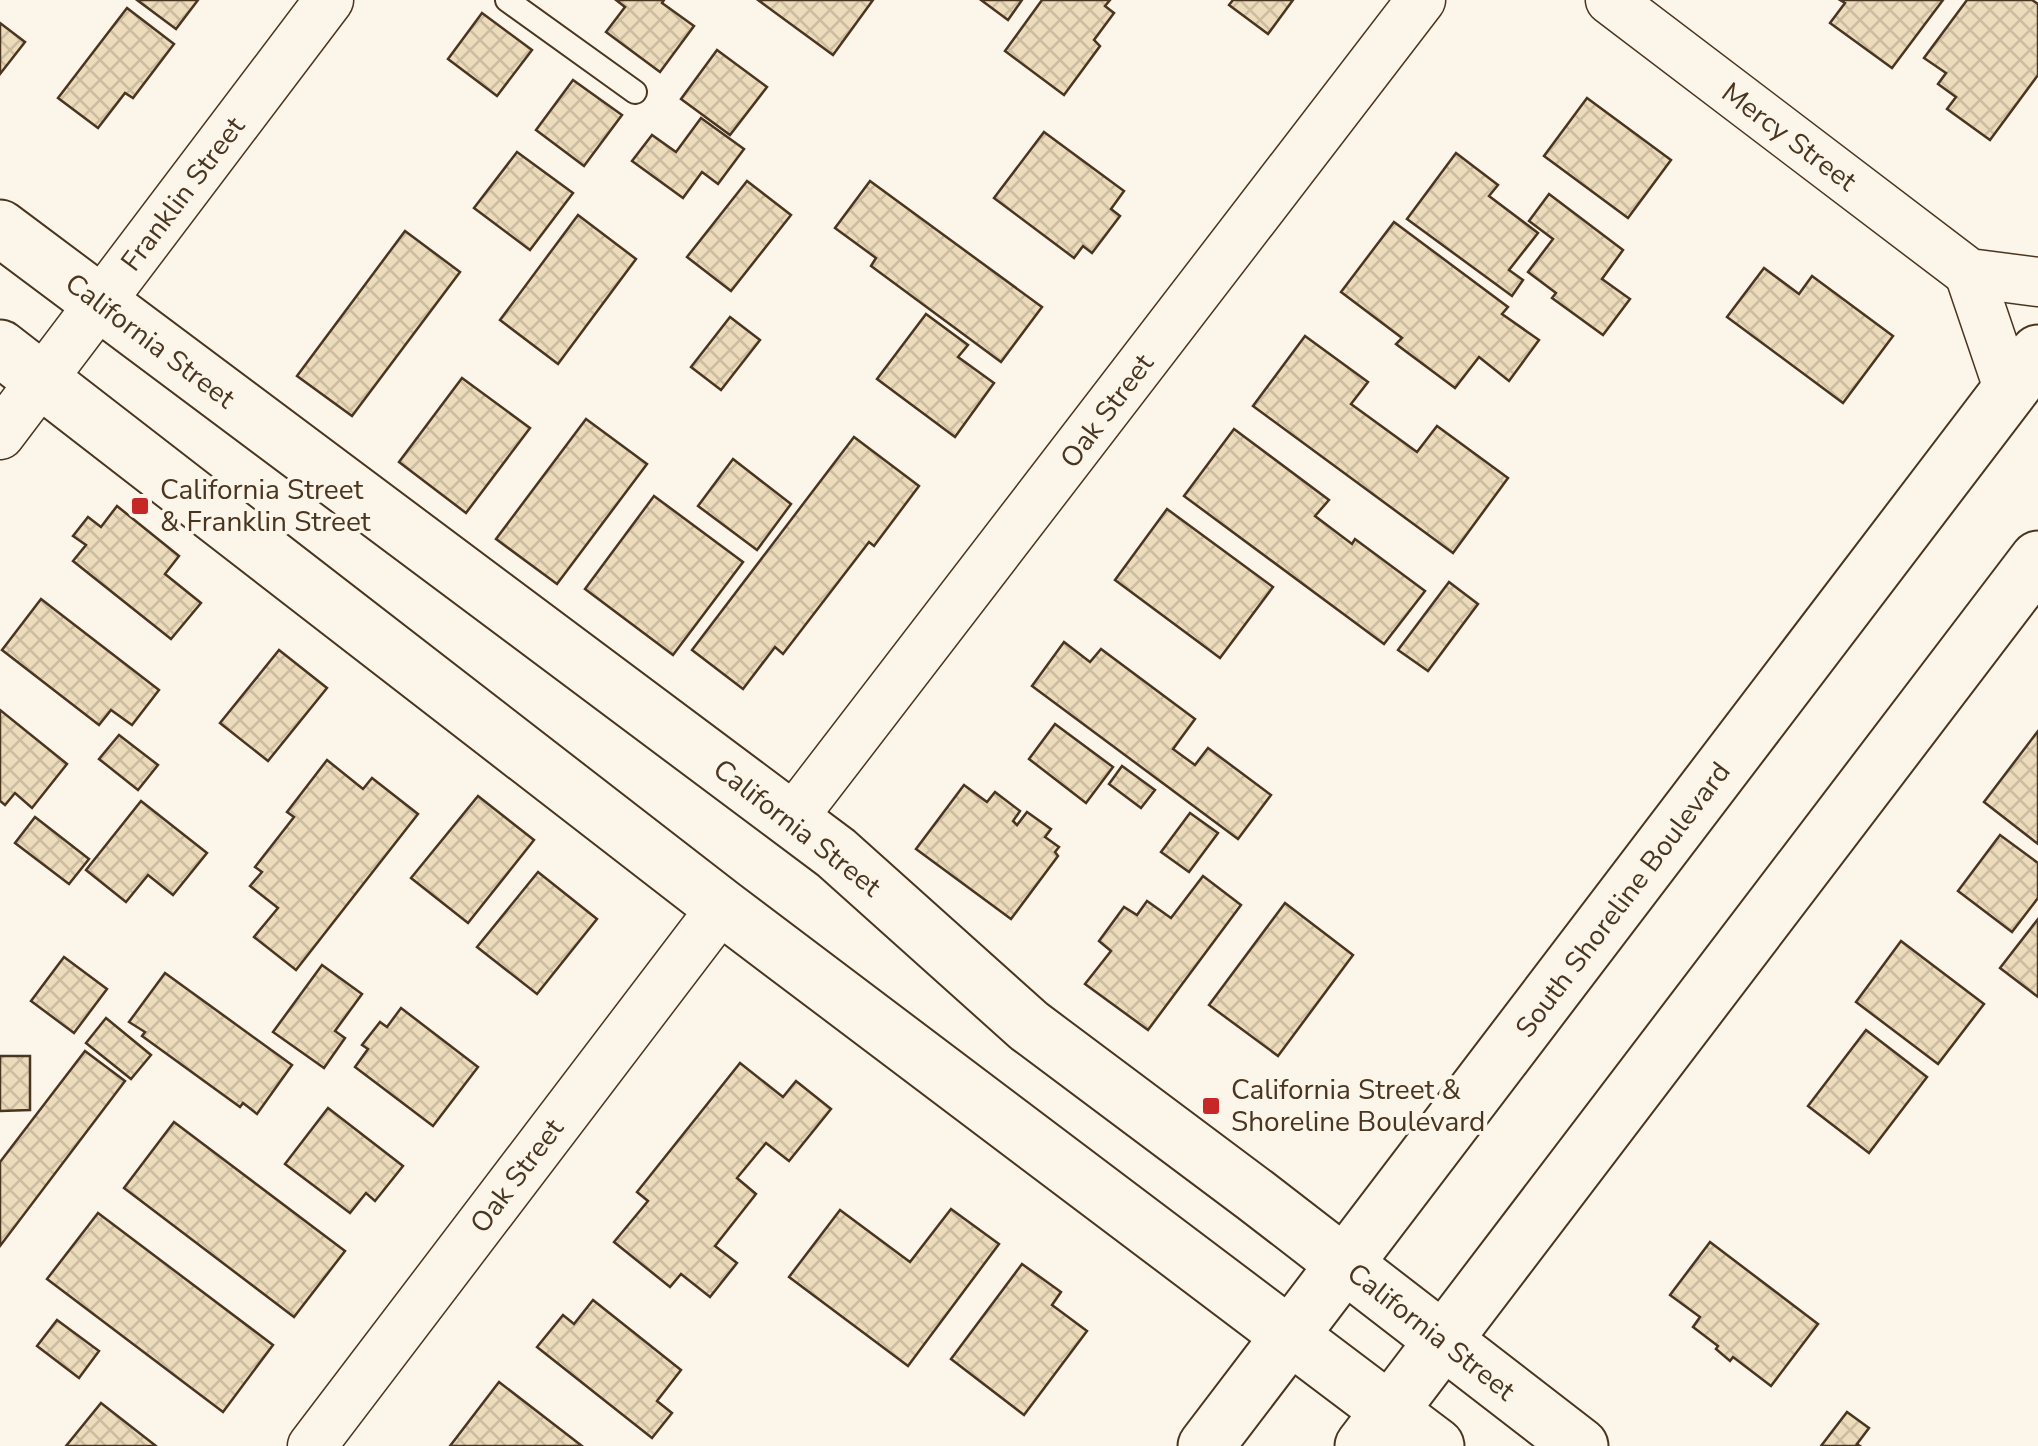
<svg xmlns="http://www.w3.org/2000/svg" width="2038" height="1446" viewBox="0 0 2038 1446" font-family="'Nunito Sans',sans-serif">
  <defs>
    <pattern id="building-cross-hatch" width="8" height="8" patternUnits="userSpaceOnUse" patternTransform="scale(2.5)"><rect width="8" height="8" fill="#ecdcbc"/><path d="M0 0l8 8M0 8l8-8" fill="none" stroke="#ccbda1"/></pattern>
  </defs>
  <rect width="100%" height="100%" fill="#fbf6e9"/>
  <g fill="url(#building-cross-hatch)" stroke="#4a3520" stroke-width="2.5">
    <path d="M137 0H198L176 29Z"/>
    <path d="M616 0H664L662 3 694 26 660 72 606 32 625 7Z"/>
    <path d="M758 0H873L833 55Z"/>
    <path d="M981 0H1022L1008 20Z"/>
    <path d="M1042 0H1110L1105 6 1114 13 1094 40 1100 46 1064 95 1005 51Z"/>
    <path d="M1233 0H1293L1268 34 1229 5Z"/>
    <path d="M1840 0H1943L1892 68 1830 23 1845 3Z"/>
    <path d="M1967 0H2032L2038 4V75L1990 140 1947 109 1956 97 1938 84 1946 73 1924 58Z"/>
    <path d="M127 8 174 44 133 98 125 93 98 128 58 98Z"/>
    <path d="M482 13 532 50 497 96 448 59Z"/>
    <path d="M0 23 25 42 0 74Z"/>
    <path d="M717 50 767 87 730 135 681 99Z"/>
    <path d="M573 80 622 115 584 166 536 130Z"/>
    <path d="M1587 98 1671 160 1628 218 1544 156Z"/>
    <path d="M701 118 744 149 718 184 702 172 683 198 632 161 652 135 676 152Z"/>
    <path d="M1044 132 1124 191 1111 209 1120 216 1092 253 1083 246 1074 258 994 198Z"/>
    <path d="M517 152 573 193 530 250 474 208Z"/>
    <path d="M1456 153 1498 185 1489 196 1538 233 1509 270 1523 280 1512 296 1407 219Z"/>
    <path d="M747 181 791 215 731 291 687 257Z"/>
    <path d="M870 181 1042 307 1001 362 871 266 876 258 835 228Z"/>
    <path d="M1549 194 1623 250 1602 279 1630 299 1603 335 1552 298 1556 293 1528 272 1553 239 1529 221Z"/>
    <path d="M578 215 636 259 558 364 500 320Z"/>
    <path d="M1394 222 1508 307 1502 314 1539 340 1509 381 1479 357 1455 388 1396 344 1402 338 1341 292Z"/>
    <path d="M405 231 460 272 352 416 297 376Z"/>
    <path d="M1764 268 1799 294 1812 276 1893 336 1843 403 1727 317Z"/>
    <path d="M926 314 968 345 958 357 994 383 955 437 877 379Z"/>
    <path d="M730 317 760 340 721 390 691 367Z"/>
    <path d="M1305 336 1368 382 1351 404 1417 452 1437 426 1508 478 1453 553 1253 406Z"/>
    <path d="M462 378 530 428 466 513 399 462Z"/>
    <path d="M586 419 647 464 557 584 496 539Z"/>
    <path d="M1234 429 1329 500 1315 516 1352 544 1355 539 1425 591 1384 644 1184 496Z"/>
    <path d="M854 437 919 486 874 546 869 542 783 654 775 647 743 689 692 650Z"/>
    <path d="M733 459 791 504 757 550 698 506Z"/>
    <path d="M654 496 743 562 673 655 585 589Z"/>
    <path d="M117 506 179 556 165 574 201 603 171 639 73 561 86 545 73 536 88 517 101 527Z"/>
    <path d="M1167 509 1273 587 1220 658 1115 580Z"/>
    <path d="M1449 582 1478 604 1428 671 1398 650Z"/>
    <path d="M41 599 159 690 132 725 111 710 99 725 2 650Z"/>
    <path d="M1064 642 1090 662 1101 649 1195 719 1173 749 1195 765 1208 748 1271 795 1238 839 1032 686Z"/>
    <path d="M279 650 327 688 268 761 220 723Z"/>
    <path d="M0 710 67 764 32 808 15 793 5 805 0 801Z"/>
    <path d="M1055 724 1113 767 1086 803 1029 759Z"/>
    <path d="M2038 731V844L1984 802Z"/>
    <path d="M119 735 158 765 138 790 99 759Z"/>
    <path d="M327 760 363 789 372 778 418 814 296 970 254 937 278 908 250 886 262 872 255 867 294 817 287 812Z"/>
    <path d="M1122 766 1155 790 1141 808 1109 784Z"/>
    <path d="M964 785 987 802 995 792 1020 811 1013 821 1017 825 1027 812 1051 829 1045 837 1059 847 1055 852 1058 856 1011 919 916 849Z"/>
    <path d="M478 796 534 840 468 923 411 878Z"/>
    <path d="M141 801 207 853 173 895 148 875 126 902 86 870Z"/>
    <path d="M1190 813 1218 833 1189 872 1161 852Z"/>
    <path d="M35 817 89 859 69 884 15 843Z"/>
    <path d="M2000 835 2038 863V898L2012 932 1958 891Z"/>
    <path d="M538 872 597 919 537 994 477 947Z"/>
    <path d="M1203 876 1241 905 1148 1030 1085 984 1111 951 1099 941 1124 907 1137 915 1147 901 1171 918Z"/>
    <path d="M1285 903 1353 955 1278 1056 1209 1005Z"/>
    <path d="M2038 919V997L2000 968Z"/>
    <path d="M1901 941 1984 1004 1938 1064 1856 1002Z"/>
    <path d="M64 957 107 989 74 1033 31 1001Z"/>
    <path d="M322 965 362 994 335 1031 345 1038 324 1068 273 1032Z"/>
    <path d="M165 973 292 1065 257 1114 243 1103 240 1107 142 1036 145 1032 129 1022Z"/>
    <path d="M401 1008 478 1067 433 1126 355 1067 368 1049 362 1045 380 1022 387 1027Z"/>
    <path d="M106 1018 151 1055 131 1079 86 1043Z"/>
    <path d="M1866 1030 1927 1077 1869 1153 1808 1106Z"/>
    <path d="M85 1051 125 1081 0 1246V1162Z"/>
    <path d="M0 1056H30V1110L0 1111Z"/>
    <path d="M740 1063 783 1097 796 1081 831 1109 789 1161 766 1143 737 1178 756 1194 715 1246 737 1263 710 1297 681 1274 670 1287 614 1242 648 1201 637 1192Z"/>
    <path d="M328 1108 403 1166 375 1201 366 1193 350 1213 285 1164Z"/>
    <path d="M174 1122 345 1251 294 1317 124 1188Z"/>
    <path d="M951 1209 999 1244 908 1366 789 1277 840 1210 910 1262Z"/>
    <path d="M98 1213 273 1345 223 1412 47 1279Z"/>
    <path d="M1710 1242 1818 1324 1771 1386 1733 1357 1730 1361 1716 1349 1718 1346 1693 1327 1700 1317 1670 1295Z"/>
    <path d="M1022 1264 1061 1292 1052 1305 1087 1331 1024 1415 951 1359Z"/>
    <path d="M593 1300 681 1370 657 1401 672 1413 652 1438 537 1347 563 1315 574 1324Z"/>
    <path d="M57 1320 99 1351 79 1378 37 1346Z"/>
    <path d="M499 1382 582 1446H450Z"/>
    <path d="M101 1403 156 1446H66Z"/>
    <path d="M1847 1412 1869 1428 1857 1444 1860 1446H1821Z"/>
  </g>
  <g fill="none" stroke-linecap="round" stroke-linejoin="round">
    <defs>
      <path id="lane" d="M507 0 635 92"/>
      <g id="street">
        <path d="M1610 0 1969 273 2038 282"/>
        <path d="M1969 273 2009 391"/>
        <path d="M0 435 329 0"/>
        <path d="M791 820 1421 0"/>
        <path d="M312 1446 722 907"/>
      </g>
      <g id="secondary">
        <path d="M0 228 836 853 1029 1026 1255 1195 1580 1446"/>
        <path d="M0 348 722 907 1436 1446"/>
      </g>
      <g id="primary">
        <path d="M1206 1446 2038 353"/>
        <path d="M1363 1446 2038 559"/>
      </g>
    </defs>
    <use href="#lane" stroke="#4a3520" stroke-width="26"/>
    <use href="#street" stroke="#4a3520" stroke-width="51"/>
    <use href="#secondary" stroke="#4a3520" stroke-width="59"/>
    <use href="#primary" stroke="#4a3520" stroke-width="59"/>
    <use href="#lane" stroke="#fbf6e9" stroke-width="22"/>
    <use href="#street" stroke="#fbf6e9" stroke-width="48"/>
    <use href="#secondary" stroke="#fbf6e9" stroke-width="55"/>
    <use href="#primary" stroke="#fbf6e9" stroke-width="55"/>
  </g>
  <g fill="#c62828" stroke="#fbf6e9" stroke-width="4">
    <rect x="130" y="496" width="20" height="20" rx="5"/>
    <rect x="1201" y="1096" width="20" height="20" rx="5"/>
  </g>
  <g text-anchor="middle" dominant-baseline="central" stroke-width="8" stroke-linejoin="round" paint-order="stroke">
    <g font-size="28" fill="#4a3520" stroke="#fbf6e9">
      <text transform="translate(1789 137) rotate(37)">Mercy Street</text>
      <text transform="translate(183 194) rotate(-53)">Franklin Street</text>
      <text transform="translate(150 341) rotate(37)">California Street</text>
      <text transform="translate(1107 411) rotate(-53)">Oak Street</text>
      <text transform="translate(797 828) rotate(38)">California Street</text>
      <text transform="translate(1623 900) rotate(-53)">South Shoreline Boulevard</text>
      <text transform="translate(517 1176) rotate(-53)">Oak Street</text>
      <text transform="translate(1431 1332) rotate(38)">California Street</text>
    </g>
    <g font-size="28" fill="#4a3520" stroke="#fbf6e9" text-anchor="start">
      <text x="160" y="490">California Street<tspan x="160" dy="32">&amp; Franklin Street</tspan></text>
      <text x="1231" y="1090">California Street &amp;<tspan x="1231" dy="32">Shoreline Boulevard</tspan></text>
    </g>
  </g>
</svg>
